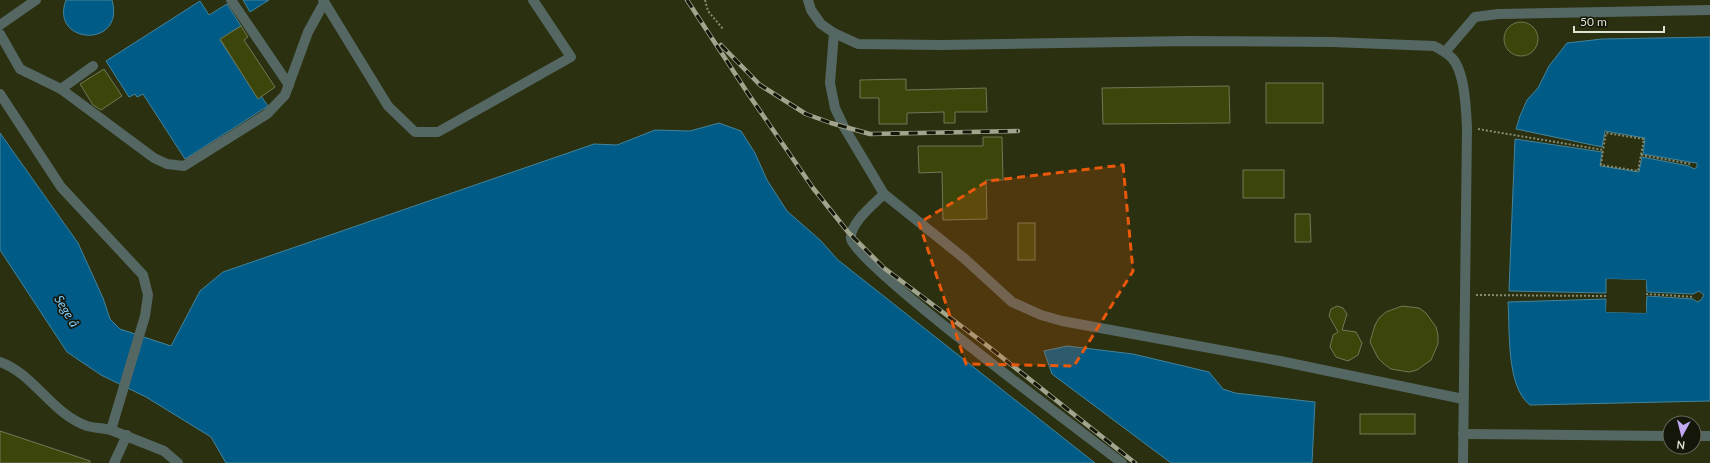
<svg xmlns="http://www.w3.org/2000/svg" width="1710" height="463" viewBox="0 0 1710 463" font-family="Lato,sans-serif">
  <rect width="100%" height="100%" fill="#2a3010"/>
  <g fill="#005b86" stroke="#43849c">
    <path d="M66 0H112C126 49 49 45 66 0Z"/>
    <path d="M243 0H269L250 12Z"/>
    <path d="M200 1 209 15 227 4 241 26 220 40 258 98 261 96 268 106 185 159 143 94 137 97 135 94 129 97 106 61Z"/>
    <path d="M1710 37V401L1530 405C1506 387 1510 330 1508 302L1606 299V312L1646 313 1647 296 1693 299 1697 302 1701 300 1704 295 1699 291 1693 294 1647 292 1646 280 1606 279V293L1509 291 1515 139 1602 152 1600 166 1639 172 1642 157 1689 166 1694 169 1697 167V163L1690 162 1643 154 1645 138 1605 131 1602 147 1516 129 1520 116 1527 100 1538 88 1549 66 1567 43 1602 39Z"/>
    <path d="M719 123 741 131 755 153 767 180 787 211 820 240 838 260 1095 463H226L211 437 146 397 101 375 67 352 0 250V133L78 243 103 298 110 319 120 329 171 346 200 291 223 272 594 144 617 145 655 130 690 131Z"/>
    <path d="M1067 346 1133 354 1209 372 1223 389 1235 393 1315 402 1312 463H1171L1052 374 1044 351Z"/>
  </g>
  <path fill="#2a3010" d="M1607 279 1646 280V313L1606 312 1607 297 1608 310 1644 311 1646 294 1645 282 1608 281 1607 295Z"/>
  <g fill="#3d460a" stroke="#707856">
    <circle cx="1521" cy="39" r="17"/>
    <path d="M241 26 248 37 244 40 275 87 258 99 220 39Z"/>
    <path d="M104 69 122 96 101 110 93 105 80 84Z"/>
    <path d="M906 79V90L986 88 987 112H955V123H944V112L907 113V124H879V98H860V80Z"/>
    <rect x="1266" y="83" width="57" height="40"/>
    <path d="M1229 86 1230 123 1103 124 1102 88Z"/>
    <path d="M983 137H1002L1003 180H986L987 219 943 220 942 172 919 173 918 146H983Z"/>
    <rect x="1243" y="170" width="41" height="28"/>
    <path d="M1295 214H1310L1311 242H1295Z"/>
    <rect x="1018" y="223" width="17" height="37"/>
    <path d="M1337 306 1343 308 1347 314 1342 330 1356 332 1362 343 1358 355 1348 361 1336 357 1330 347 1333 335 1338 332 1329 316 1331 309Z"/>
    <path d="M1402 306 1419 308 1426 313 1436 327 1438 335V344L1431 360 1417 370 1409 372 1391 369 1384 364 1378 358 1370 342 1375 325 1379 318 1386 312Z"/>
    <rect x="1360" y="414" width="55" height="20"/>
    <path d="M0 431 90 461V463H0Z"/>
  </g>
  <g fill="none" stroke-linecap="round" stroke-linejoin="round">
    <g stroke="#868b72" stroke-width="2" stroke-dasharray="2 2" stroke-linecap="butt">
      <path d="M705 0 708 11 723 29"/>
      <path d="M1478 129 1603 150 1601 165 1638 171 1644 139 1606 133 1603 150"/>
      <path d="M1641 155 1691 164"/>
      <path d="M1646 294 1694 297"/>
      <path d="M1476 295 1607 296"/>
    </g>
    <g stroke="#556763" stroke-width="10">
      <path d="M231 0 289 85"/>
      <path d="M323 0 388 106 415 132H438L571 57 533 0"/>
      <path d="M808 0 811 10 821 24 834 33 858 44 942 45 1187 41 1332 42 1434 46C1440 49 1447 53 1452 58 1465 72 1466 109 1467 128L1463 463"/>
      <path d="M0 25 36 0"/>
      <path d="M834 33 830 83 835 108 844 127 884 194 965 259 1012 302 1041 315 1062 321 1280 361 1463 399"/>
      <path d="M0 34 20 69 61 89 93 66"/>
      <path d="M1445 52 1475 17 1498 14 1710 10"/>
      <path d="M61 89 154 158 167 164 184 166 267 114 285 95 308 32 324 3"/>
      <path d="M0 94 61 187 143 275 148 295 145 316 111 430C103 428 94 428 87 426 52 414 34 374 0 362"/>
      <path d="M884 194C874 204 849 224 851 239 855 264 1087 436 1122 463"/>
      <path d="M111 430 164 451 178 463"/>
      <path d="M1463 434 1670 436"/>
      <path d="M1694 436H1710"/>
      <path d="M114 463 127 435"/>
    </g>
    <defs>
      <g id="rail">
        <path d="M687 0 749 95 813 188 848 232 884 268 989 347 1135 463"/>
        <path d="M721 45 760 85 806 114 831 123 870 134 1018 131"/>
      </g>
    </defs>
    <use href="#rail" stroke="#a1a58e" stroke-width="4.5"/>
    <use href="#rail" stroke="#131609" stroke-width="3" stroke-dasharray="9" stroke-linecap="butt"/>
  </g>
  <path fill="#e8590c" fill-opacity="0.2" stroke="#e8590c" stroke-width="3" stroke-dasharray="8 5" stroke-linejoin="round" d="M1123 165 1133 271 1074 366 966 364 919 223 988 181Z"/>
  <g text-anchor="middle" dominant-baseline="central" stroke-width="3.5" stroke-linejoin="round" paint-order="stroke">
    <g font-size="13" font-style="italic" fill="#7dcafd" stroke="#131609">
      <text transform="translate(67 311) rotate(59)">Sege å</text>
    </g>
  </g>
  <g transform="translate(1682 435) rotate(187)"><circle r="19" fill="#131609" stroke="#656859"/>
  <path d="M0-3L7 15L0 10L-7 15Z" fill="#c0a8f3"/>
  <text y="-6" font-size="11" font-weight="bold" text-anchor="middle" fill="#dfe3d1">N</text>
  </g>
  <path d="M1574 26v6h90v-6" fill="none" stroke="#dfe3d1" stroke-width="2"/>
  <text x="1580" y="26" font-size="12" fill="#dfe3d1" stroke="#131609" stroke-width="3" paint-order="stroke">50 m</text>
</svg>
